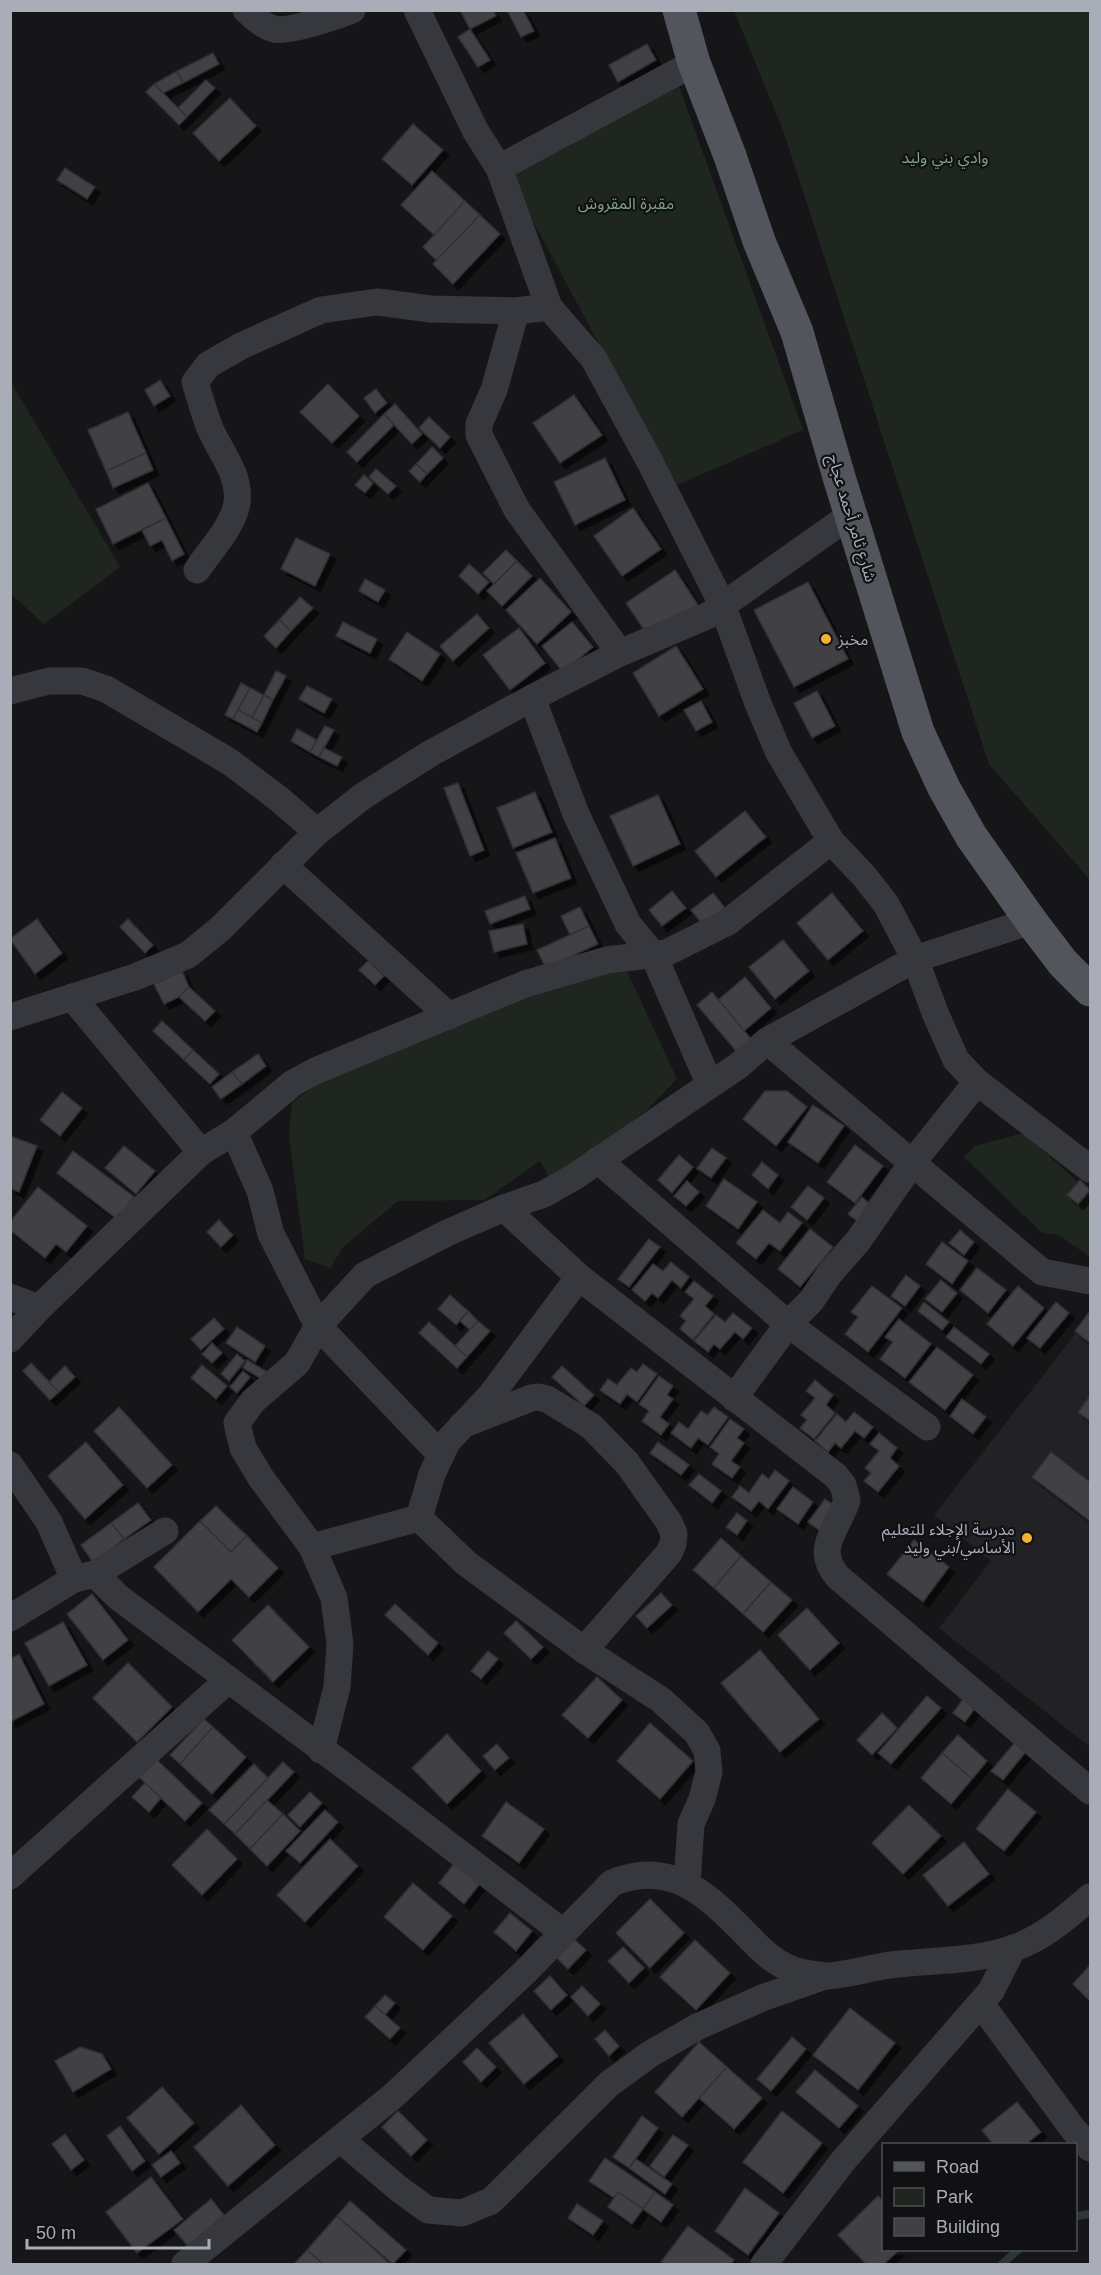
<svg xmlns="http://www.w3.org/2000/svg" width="1101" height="2275" viewBox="0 0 1101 2275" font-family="Helvetica,'Noto Sans Arabic',sans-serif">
  <defs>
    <filter id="shadow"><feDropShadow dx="5.5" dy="5.5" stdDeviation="0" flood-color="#0009"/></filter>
  </defs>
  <rect width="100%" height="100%" fill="#161618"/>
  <path fill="#222225" d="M1076 1333 1090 1344V1747L939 1628 991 1561 934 1515Z"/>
  <g fill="#1e261f">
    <path d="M734 11H1090V880L989 764 783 130Z"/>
    <path d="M676 78 803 430 675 486 511 180 545 143Z"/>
    <path d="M11 382 120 567 44 624 11 594Z"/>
    <path d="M626 969 677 1079 648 1109 565 1172 548 1176 540 1161 484 1200 398 1201 342 1248 330 1268 305 1259 289 1136 292 1102 346 1064 534 991Z"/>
    <path d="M1024 1133 1090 1193V1257L1059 1235 1042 1233 964 1157 975 1146Z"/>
  </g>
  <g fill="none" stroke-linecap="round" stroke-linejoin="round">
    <g stroke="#2c353c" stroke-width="8">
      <path d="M1076 2216 1090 2214"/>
      <path d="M1002 2264 1018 2250"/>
    </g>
  </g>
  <g fill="#404145" stroke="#303034" stroke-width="1.5" filter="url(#shadow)">
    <path d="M460 10H493L496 16 470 29Z"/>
    <path d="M507 10H523L534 31 521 37Z"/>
    <path d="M470 29 490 60 478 67 458 37Z"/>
    <path d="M647 44 656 60 618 82 609 65Z"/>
    <path d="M213 53 219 64 183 83 177 71Z"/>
    <path d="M177 71 183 83 163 93 154 84Z"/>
    <path d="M206 80 215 88 187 117 178 108Z"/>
    <path d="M154 84 187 117 179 125 146 92Z"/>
    <path d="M230 98 256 126 219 161 193 133Z"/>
    <path d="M413 124 443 150 412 185 382 159Z"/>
    <path d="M65 168 95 187 87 199 57 180Z"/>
    <path d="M432 171 465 201 434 235 401 205Z"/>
    <path d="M465 201 480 215 437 261 423 247Z"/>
    <path d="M480 215 500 234 453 284 433 264Z"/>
    <path d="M160 380 170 396 154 406 145 390Z"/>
    <path d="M328 384 359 416 332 443 300 412Z"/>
    <path d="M376 389 387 403 375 413 364 398Z"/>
    <path d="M574 395 602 435 560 463 533 423Z"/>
    <path d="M395 404 422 434 412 444 384 414Z"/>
    <path d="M128 412 146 453 106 471 88 430Z"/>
    <path d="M384 414 394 425 357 462 347 452Z"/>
    <path d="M429 417 450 437 440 448 419 428Z"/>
    <path d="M432 447 443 458 427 474 416 464Z"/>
    <path d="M146 453 153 470 113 488 106 471Z"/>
    <path d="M605 458 625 500 575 525 554 482Z"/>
    <path d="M416 464 427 474 420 482 409 471Z"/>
    <path d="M376 469 396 486 388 494 369 477Z"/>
    <path d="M364 475 373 483 365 493 355 485Z"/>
    <path d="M148 483 166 518 113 544 96 509Z"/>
    <path d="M633 508 661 549 622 576 594 536Z"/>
    <path d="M166 518 184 554 172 561 162 540 150 546 142 530Z"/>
    <path d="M296 538 330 554 315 586 281 569Z"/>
    <path d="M506 550 517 561 494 584 483 573Z"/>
    <path d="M517 561 532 576 502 606 487 591Z"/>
    <path d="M469 564 489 582 478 594 459 576Z"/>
    <path d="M675 570 698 605 649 637 626 603Z"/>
    <path d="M540 578 571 612 537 644 506 610Z"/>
    <path d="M365 579 385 590 378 602 359 591Z"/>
    <path d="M808 582 848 659 794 687 754 610Z"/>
    <path d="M300 597 313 608 291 631 279 620Z"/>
    <path d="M477 614 489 628 453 661 440 646Z"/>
    <path d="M279 620 291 631 276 648 264 636Z"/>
    <path d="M343 622 377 639 370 653 336 636Z"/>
    <path d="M572 622 593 647 563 672 542 646Z"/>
    <path d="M519 628 545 663 510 690 483 655Z"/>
    <path d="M407 632 440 654 422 681 389 659Z"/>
    <path d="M676 646 703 689 659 716 633 673Z"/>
    <path d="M276 671 286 676 273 700 264 695Z"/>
    <path d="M241 683 250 688 233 719 225 715Z"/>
    <path d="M307 686 332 699 324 713 299 699Z"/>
    <path d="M250 688 264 695 252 718 238 710Z"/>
    <path d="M817 691 835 726 812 738 794 703Z"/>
    <path d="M264 695 273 700 262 723 252 718Z"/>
    <path d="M701 701 712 722 696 731 684 710Z"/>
    <path d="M238 710 262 723 257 732 233 719Z"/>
    <path d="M325 726 334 730 319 757 310 752Z"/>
    <path d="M297 729 317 740 310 752 291 741Z"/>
    <path d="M324 748 342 757 337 766 319 757Z"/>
    <path d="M458 783 484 850 470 856 444 788Z"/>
    <path d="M535 792 552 832 513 848 497 808Z"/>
    <path d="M658 795 680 844 633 866 610 816Z"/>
    <path d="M745 811 766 837 716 877 695 851Z"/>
    <path d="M555 838 571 878 533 893 516 853Z"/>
    <path d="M672 891 686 908 662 926 649 910Z"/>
    <path d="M713 893 725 908 704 926 691 910Z"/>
    <path d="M832 893 863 931 828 960 797 923Z"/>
    <path d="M525 896 530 909 490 924 485 911Z"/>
    <path d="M580 907 589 926 570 935 561 916Z"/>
    <path d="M37 919 62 953 35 974 10 939Z"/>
    <path d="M128 919 153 945 145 953 120 927Z"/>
    <path d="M523 924 527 944 494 952 489 931Z"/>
    <path d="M589 926 598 944 546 968 537 950Z"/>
    <path d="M783 940 809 971 775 999 749 967Z"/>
    <path d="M368 961 384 976 375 985 359 970Z"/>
    <path d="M182 971 189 987 179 997 164 1004 154 984Z"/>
    <path d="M745 977 771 1008 744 1031 718 1000Z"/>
    <path d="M189 987 215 1011 205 1021 179 997Z"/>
    <path d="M712 992 751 1039 736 1051 697 1005Z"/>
    <path d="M162 1021 193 1050 184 1060 153 1031Z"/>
    <path d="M193 1050 219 1074 210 1084 184 1060Z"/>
    <path d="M258 1054 266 1066 242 1084 232 1072Z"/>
    <path d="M232 1072 242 1084 221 1099 212 1087Z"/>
    <path d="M765 1091H787L807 1107 776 1146 743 1119Z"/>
    <path d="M62 1092 82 1108 60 1136 40 1120Z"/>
    <path d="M813 1105 844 1126 818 1163 788 1142Z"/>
    <path d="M10 1136 37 1146 19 1192 10 1188Z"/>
    <path d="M855 1145 883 1166 855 1203 827 1182Z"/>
    <path d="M124 1146 155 1171 136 1194 105 1168Z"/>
    <path d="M712 1148 726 1158 711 1178 697 1168Z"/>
    <path d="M73 1151 134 1197 117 1219 57 1173Z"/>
    <path d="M679 1155 693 1167 672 1193 658 1180Z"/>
    <path d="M762 1162 778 1175 768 1189 752 1175Z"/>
    <path d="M724 1179 757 1202 738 1229 706 1206Z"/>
    <path d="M1080 1180 1090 1190 1078 1204 1067 1195Z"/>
    <path d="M687 1181 699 1192 686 1206 674 1196Z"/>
    <path d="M808 1186 824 1198 807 1220 791 1207Z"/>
    <path d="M38 1187 87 1226 66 1252 56 1244 45 1258 10 1230V1222Z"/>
    <path d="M862 1197 870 1204 857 1221 848 1214Z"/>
    <path d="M763 1210 780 1223 788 1212 802 1223 780 1251 769 1243 756 1259 736 1243Z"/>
    <path d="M219 1220 233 1235 221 1247 207 1232Z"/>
    <path d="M810 1229 833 1247 800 1287 778 1269Z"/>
    <path d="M960 1230 974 1242 964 1255 949 1243Z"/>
    <path d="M649 1239 660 1247 629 1287 618 1279Z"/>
    <path d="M942 1242 968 1261 952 1284 926 1264Z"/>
    <path d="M671 1262 689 1277 681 1288 672 1280 658 1298 652 1293 645 1301 632 1290 653 1264 663 1271Z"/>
    <path d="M977 1268 1006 1290 988 1313 960 1290Z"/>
    <path d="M906 1275 920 1286 905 1306 891 1296Z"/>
    <path d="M941 1280 957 1293 942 1312 925 1299Z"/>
    <path d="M694 1281 713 1296 705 1306 714 1314 693 1340 680 1329 686 1321 680 1316 694 1299 685 1292Z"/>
    <path d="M872 1286 902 1308 868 1352 845 1334 858 1317 851 1312Z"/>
    <path d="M1018 1286 1044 1308 1013 1346 987 1324Z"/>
    <path d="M450 1295 468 1311 456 1325 438 1309Z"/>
    <path d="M924 1302 949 1322 942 1330 918 1311Z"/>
    <path d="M1056 1302 1069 1313 1040 1348 1027 1338Z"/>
    <path d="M468 1311 478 1321 470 1330 460 1321Z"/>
    <path d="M1090 1311V1343L1075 1331Z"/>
    <path d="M733 1313 752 1328 743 1339 735 1332 720 1349 714 1344 708 1352 694 1341 716 1315 725 1322Z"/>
    <path d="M214 1318 224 1329 201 1350 191 1339Z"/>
    <path d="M899 1319 931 1344 905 1378 880 1359 893 1342 885 1337Z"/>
    <path d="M478 1321 490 1331 467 1357 455 1346Z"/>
    <path d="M429 1322 467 1357 457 1368 419 1333Z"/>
    <path d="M237 1327 265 1346 255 1362 226 1343Z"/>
    <path d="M954 1327 989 1354 981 1364 946 1337Z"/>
    <path d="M212 1343 222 1353 212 1363 202 1354Z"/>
    <path d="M937 1347 973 1375 945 1410 909 1382Z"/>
    <path d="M237 1354 245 1361 229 1381 221 1374Z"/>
    <path d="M247 1360 267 1372 262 1379 243 1368Z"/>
    <path d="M31 1363 59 1392 50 1400 23 1371Z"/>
    <path d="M643 1364 657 1374 637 1402 627 1394 620 1404 600 1390 608 1379 617 1385 631 1368 637 1372Z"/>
    <path d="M202 1365 227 1386 216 1399 191 1378Z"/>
    <path d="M65 1366 75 1377 59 1392 49 1382Z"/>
    <path d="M562 1366 594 1395 584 1406 552 1377Z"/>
    <path d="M243 1371 250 1377 237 1393 230 1387Z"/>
    <path d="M659 1376 673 1386 667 1395 673 1399 660 1417 669 1424 661 1435 642 1421 649 1411 639 1404Z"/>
    <path d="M815 1380 833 1395 826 1405 835 1413 814 1439 800 1428 807 1420 801 1415 815 1398 806 1391Z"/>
    <path d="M1090 1396V1421L1078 1412Z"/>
    <path d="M962 1399 986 1417 973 1434 950 1416Z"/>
    <path d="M119 1407 172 1465 147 1488 94 1431Z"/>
    <path d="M714 1407 728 1417 708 1445 698 1438 691 1448 671 1433 679 1422 688 1429 701 1411 708 1415Z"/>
    <path d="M854 1412 873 1427 864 1438 855 1431 841 1448 835 1443 828 1452 815 1441 837 1414 846 1422Z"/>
    <path d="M730 1419 744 1429 737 1438 744 1443 731 1461 740 1467 732 1478 712 1464 719 1454 710 1447Z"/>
    <path d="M879 1433 897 1448 890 1458 899 1466 878 1492 864 1481 871 1473 865 1468 879 1451 870 1444Z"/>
    <path d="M86 1442 123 1485 85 1519 48 1476Z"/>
    <path d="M658 1442 689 1465 681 1475 650 1453Z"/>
    <path d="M1051 1452 1090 1482V1521L1032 1477Z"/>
    <path d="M775 1470 789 1481 768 1509 759 1501 751 1511 732 1497 740 1486 749 1493 762 1474 769 1479Z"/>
    <path d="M699 1474 721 1491 712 1503 689 1485Z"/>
    <path d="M793 1487 813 1502 798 1524 777 1509Z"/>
    <path d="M825 1499 840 1510 823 1533 808 1522Z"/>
    <path d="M138 1503 151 1520 124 1539 111 1523Z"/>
    <path d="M216 1506 247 1536 231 1552 200 1521Z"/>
    <path d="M737 1513 747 1521 737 1535 726 1527Z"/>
    <path d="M200 1521 231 1552 247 1536 278 1568 249 1597 231 1579 198 1612 154 1567Z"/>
    <path d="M111 1523 124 1539 93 1562 81 1545Z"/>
    <path d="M721 1538 741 1556 714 1588 693 1570Z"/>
    <path d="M914 1540 949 1567 923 1602 887 1574Z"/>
    <path d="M741 1556 771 1582 743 1614 714 1588Z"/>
    <path d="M771 1582 792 1600 763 1632 743 1614Z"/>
    <path d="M661 1593 672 1605 647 1628 636 1616Z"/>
    <path d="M92 1594 128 1640 103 1660 67 1614Z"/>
    <path d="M395 1604 438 1643 428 1655 385 1615Z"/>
    <path d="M268 1605 309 1647 273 1682 232 1640Z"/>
    <path d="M807 1608 839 1643 810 1670 778 1635Z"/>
    <path d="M516 1621 543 1647 531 1659 504 1633Z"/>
    <path d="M63 1622 87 1665 49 1686 25 1643Z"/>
    <path d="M760 1650 819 1719 780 1752 721 1683Z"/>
    <path d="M488 1651 498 1659 481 1679 471 1671Z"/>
    <path d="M19 1654 44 1704 10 1722V1659Z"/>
    <path d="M128 1663 172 1707 137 1742 93 1698Z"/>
    <path d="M597 1677 622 1700 588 1738 562 1715Z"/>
    <path d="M966 1695 978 1704 965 1722 953 1713Z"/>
    <path d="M927 1696 941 1708 891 1764 878 1753Z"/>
    <path d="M882 1713 897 1728 872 1755 857 1740Z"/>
    <path d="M204 1719 213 1727 180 1764 170 1755Z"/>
    <path d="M650 1723 693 1761 660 1799 617 1761Z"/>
    <path d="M213 1727 246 1757 212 1794 180 1764Z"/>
    <path d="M447 1734 481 1771 447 1804 412 1768Z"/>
    <path d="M958 1735 987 1761 972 1779 942 1753Z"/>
    <path d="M1016 1741 1027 1750 1003 1780 991 1771Z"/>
    <path d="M497 1744 509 1758 495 1770 483 1756Z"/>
    <path d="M942 1753 972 1779 951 1804 921 1778Z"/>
    <path d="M156 1759 202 1803 185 1821 139 1777Z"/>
    <path d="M283 1762 294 1772 235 1834 224 1824Z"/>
    <path d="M254 1764 268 1778 224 1824 209 1810Z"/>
    <path d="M145 1783 161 1798 149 1812 132 1797Z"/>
    <path d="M1008 1789 1036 1812 1004 1851 976 1829Z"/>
    <path d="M310 1792 322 1803 300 1827 288 1815Z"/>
    <path d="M267 1800 283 1814 250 1849 235 1834Z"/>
    <path d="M506 1802 544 1829 519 1863 482 1836Z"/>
    <path d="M909 1805 941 1836 903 1874 872 1843Z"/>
    <path d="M325 1810 338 1822 300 1863 286 1851Z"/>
    <path d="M283 1814 300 1831 267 1866 250 1849Z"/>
    <path d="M207 1829 237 1859 202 1895 172 1865Z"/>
    <path d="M330 1839 358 1866 305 1922 277 1895Z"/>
    <path d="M964 1842 989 1874 948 1906 923 1875Z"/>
    <path d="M457 1860 483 1880 464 1904 439 1883Z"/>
    <path d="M413 1883 452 1916 423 1950 384 1917Z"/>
    <path d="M650 1899 684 1933 650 1968 616 1933Z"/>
    <path d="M510 1913 532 1931 516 1951 494 1932Z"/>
    <path d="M575 1940 586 1950 568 1969 557 1958Z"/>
    <path d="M695 1940 730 1973 696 2010 660 1977Z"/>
    <path d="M623 1947 644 1968 629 1983 608 1961Z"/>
    <path d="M1090 1965V2001L1073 1984Z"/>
    <path d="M550 1976 567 1995 551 2010 534 1991Z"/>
    <path d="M582 1986 600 2004 588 2016 571 1997Z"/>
    <path d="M385 1995 395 2003 385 2015 375 2006Z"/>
    <path d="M375 2006 400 2028 390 2039 365 2017Z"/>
    <path d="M850 2008 895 2043 858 2090 813 2055Z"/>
    <path d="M523 2014 558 2056 524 2084 489 2043Z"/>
    <path d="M605 2030 619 2046 609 2056 595 2039Z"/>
    <path d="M792 2037 806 2049 771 2091 757 2079Z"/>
    <path d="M699 2042 727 2067 682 2117 655 2092Z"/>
    <path d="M80 2047 102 2054 111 2069 73 2092 55 2061Z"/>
    <path d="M477 2048 496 2067 481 2082 463 2062Z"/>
    <path d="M727 2067 762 2098 734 2129 699 2098Z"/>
    <path d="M815 2070 858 2106 839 2128 796 2092Z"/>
    <path d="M162 2087 194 2123 159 2154 127 2118Z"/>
    <path d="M1017 2102 1041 2132 1026 2144H993L982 2130Z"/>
    <path d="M241 2105 275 2145 228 2186 194 2147Z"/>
    <path d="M398 2111 427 2140 411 2156 382 2127Z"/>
    <path d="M782 2111 822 2143 783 2193 743 2162Z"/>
    <path d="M642 2116 658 2128 629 2168 613 2157Z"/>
    <path d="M120 2126 145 2161 132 2171 107 2136Z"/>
    <path d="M65 2134 84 2160 71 2170 52 2144Z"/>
    <path d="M673 2135 688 2145 664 2177 650 2166Z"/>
    <path d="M171 2151 180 2163 161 2177 152 2165Z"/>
    <path d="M605 2158 655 2192 643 2209 618 2192 614 2198 589 2181Z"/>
    <path d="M636 2159 672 2184 665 2194 629 2168Z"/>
    <path d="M151 2177 183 2219 137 2253 106 2212Z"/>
    <path d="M745 2188 779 2213 748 2255 715 2231Z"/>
    <path d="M618 2192 643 2209 632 2224 608 2207Z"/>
    <path d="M655 2192 673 2205 661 2222 643 2209Z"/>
    <path d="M878 2196 884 2202V2250H899L884 2264H866L838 2235Z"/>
    <path d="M211 2199 224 2215 188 2246 174 2230Z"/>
    <path d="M350 2201 406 2250 393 2264 337 2216Z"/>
    <path d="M577 2204 603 2221 593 2235 568 2218Z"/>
    <path d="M337 2216 390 2264H323L307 2250Z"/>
    <path d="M688 2226 734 2260 731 2264H664L661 2262Z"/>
    <path d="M307 2250 323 2264H294Z"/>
  </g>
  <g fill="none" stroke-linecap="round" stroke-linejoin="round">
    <g stroke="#37383d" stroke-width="27">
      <path d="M246 10C255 18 263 26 274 29 287 33 337 16 352 10"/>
      <path d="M417 10 475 130 499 168 549 307 594 359 650 462 722 604 757 701 779 753 831 841 864 876 886 904 915 959 936 1015 956 1060 977 1082 1090 1169"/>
      <path d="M499 168 694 63"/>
      <path d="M516 311 494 390 479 424V435L517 510 620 653"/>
      <path d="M197 570C210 550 233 527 237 503 241 474 219 451 209 426 204 411 199 396 195 382L208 365 241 346 321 310 377 302 431 309 516 311 549 307"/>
      <path d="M10 691 49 681H82L106 689 230 762 279 799 317 832 363 796 431 753 532 698 620 653 709 615 852 514"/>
      <path d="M532 698 576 814 628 924 654 956 710 1085"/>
      <path d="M283 865 449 1016"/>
      <path d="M72 997 201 1152"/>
      <path d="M10 1017 135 977 188 955 220 929 317 832"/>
      <path d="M767 1041 1042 1272 1090 1281"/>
      <path d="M234 1132 260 1191 271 1234 318 1326 441 1455"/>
      <path d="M598 1160 788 1324 927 1427"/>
      <path d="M504 1208 579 1277 836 1476 843 1485 847 1500C838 1529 813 1549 838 1577L1090 1791"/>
      <path d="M10 1297 39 1308"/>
      <path d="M10 1339 39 1308 201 1152 234 1132 293 1083 315 1071 525 984 607 960 666 953 728 922 831 841"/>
      <path d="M734 1398 788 1324 811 1301 830 1273 858 1241 912 1163 977 1082"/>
      <path d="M462 1425 531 1398 538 1397 547 1399 591 1426 627 1463 669 1522 674 1534 673 1544 669 1553 584 1650"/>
      <path d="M10 1465 49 1522 74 1579"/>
      <path d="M419 1518 432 1474 447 1442 491 1395 579 1277"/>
      <path d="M312 1547 419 1518 466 1563 584 1650 661 1700 697 1733 707 1751 709 1772 702 1799 691 1824 687 1884"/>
      <path d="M95 1574 118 1597 398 1806 564 1933"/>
      <path d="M10 1618 74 1579 95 1574 165 1531"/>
      <path d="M321 1750 337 1687 340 1644 334 1598 312 1547 261 1478 243 1448 237 1423 253 1401 297 1363 318 1326 365 1275 447 1233 504 1208 544 1194 574 1177 738 1066 767 1041 915 959 1031 921"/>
      <path d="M10 1876 228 1680"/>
      <path d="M981 2004 1073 2129 1090 2148"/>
      <path d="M340 2139 399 2189 428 2210 462 2213 491 2201 609 2084 650 2054 699 2026 762 1998 822 1977"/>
      <path d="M185 2264 393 2096 524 1973 612 1883C667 1860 702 1890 739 1927 757 1945 771 1963 796 1971 805 1973 818 1976 827 1976 848 1975 869 1968 890 1965 930 1960 972 1962 1011 1949 1042 1939 1066 1918 1090 1897"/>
      <path d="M764 2264 843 2161 991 1991 1013 1948"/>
    </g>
    <path stroke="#53555c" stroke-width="33" d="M679 10 694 63 730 156 759 241 797 332 839 477 918 732 944 788 971 836 1031 921 1063 963 1090 990"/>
  </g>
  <g fill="#f2b134" stroke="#111113" stroke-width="2">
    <circle cx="826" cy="639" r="6"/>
    <circle cx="1027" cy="1538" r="6"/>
  </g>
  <g text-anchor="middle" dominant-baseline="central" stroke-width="4.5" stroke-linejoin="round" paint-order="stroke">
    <g font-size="16" fill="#7fa381" stroke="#111113">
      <text x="945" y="157">وادي بني وليد</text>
      <text x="626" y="203">مقبرة المقروش</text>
    </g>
    <g font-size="16" fill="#a8adb8" stroke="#111113">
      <text transform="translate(852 518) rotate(73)">شارع ثامر أحمد عجاج</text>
    </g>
    <g font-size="16" fill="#a8adb8" stroke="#111113" text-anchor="start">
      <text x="838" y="639">مخبز</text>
      <text x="1015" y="1529" text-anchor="end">مدرسة الإجلاء للتعليم<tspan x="1015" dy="18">الأساسي/بني وليد</tspan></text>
    </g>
  </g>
  <rect width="1101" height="2275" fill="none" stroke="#a8adb8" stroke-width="24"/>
  <rect x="882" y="2143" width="195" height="108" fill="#111113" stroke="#4d4f55" stroke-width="1.5"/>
  <rect x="894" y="2162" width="30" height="9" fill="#53555c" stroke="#4d4f55" stroke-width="1.5"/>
  <text x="936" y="2173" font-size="18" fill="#a8adb8">Road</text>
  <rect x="894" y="2188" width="30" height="18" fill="#1e261f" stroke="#4d4f55" stroke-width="1.5"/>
  <text x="936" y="2203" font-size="18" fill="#a8adb8">Park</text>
  <rect x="894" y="2218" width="30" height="18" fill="#404145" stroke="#4d4f55" stroke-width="1.5"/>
  <text x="936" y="2233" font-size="18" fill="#a8adb8">Building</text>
  <path d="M27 2239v9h182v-9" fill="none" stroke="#a8adb8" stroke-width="3"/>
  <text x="36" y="2239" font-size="18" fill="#a8adb8" stroke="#111113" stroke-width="4.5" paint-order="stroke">50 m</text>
</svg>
